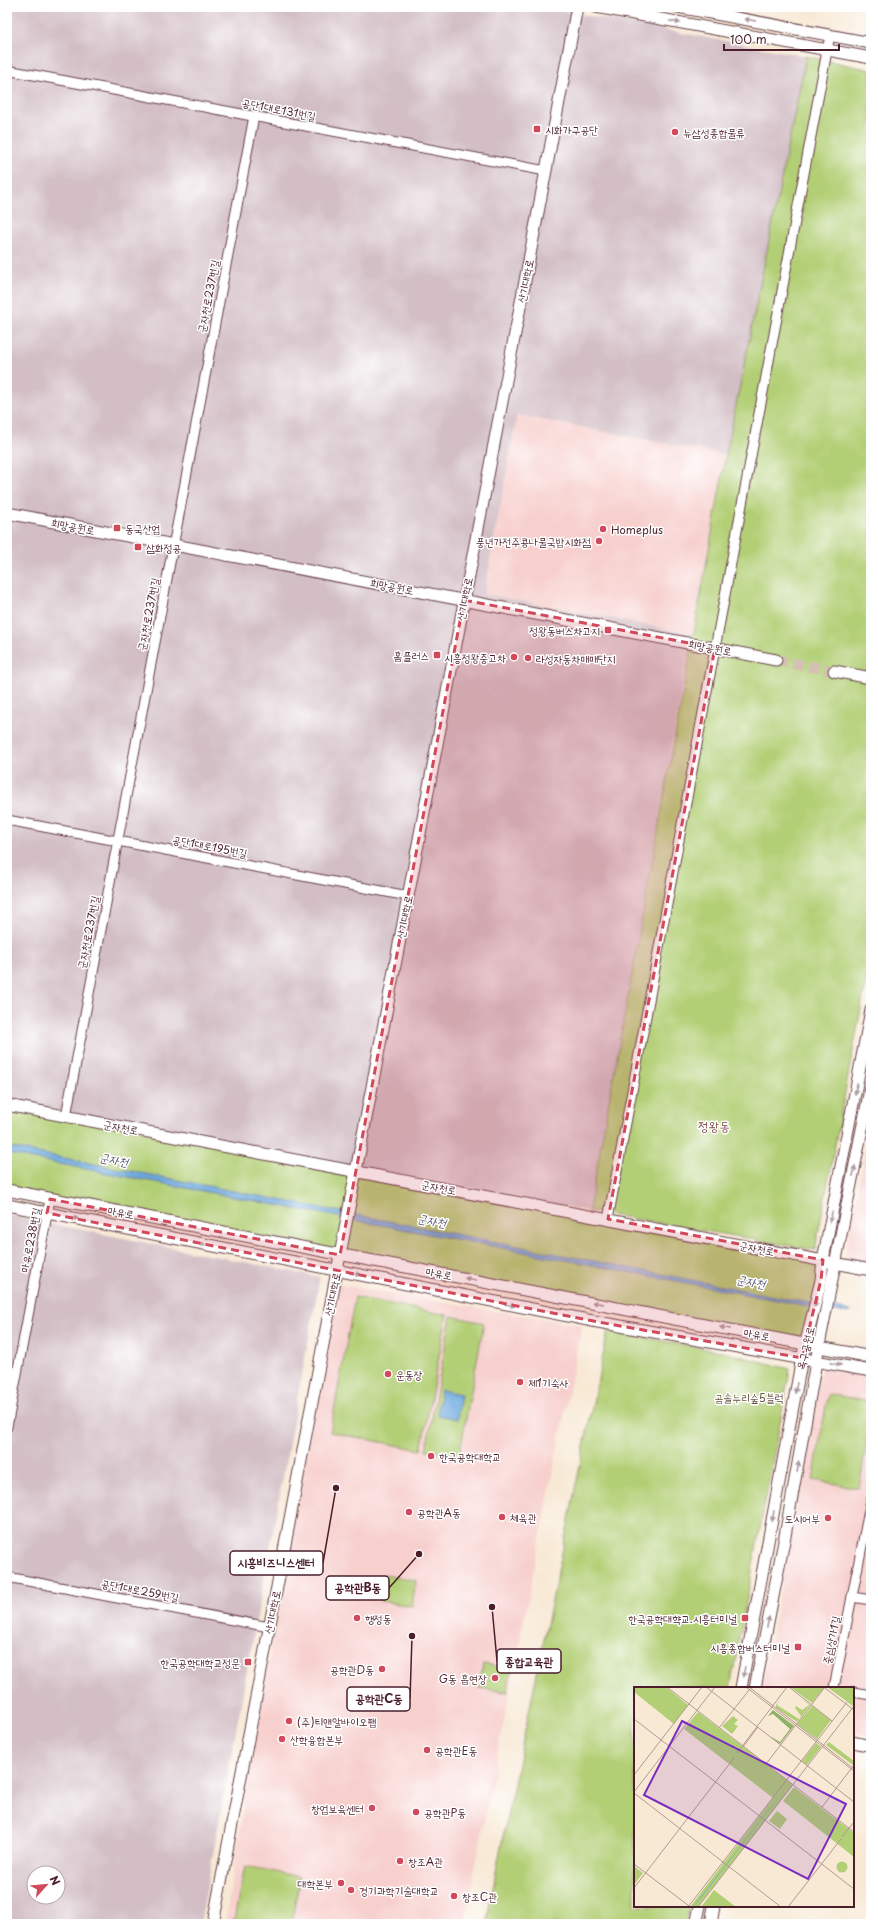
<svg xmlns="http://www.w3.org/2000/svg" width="878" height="1931" viewBox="0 0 878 1931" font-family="'Playpen Sans','Poor Story',sans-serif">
  <rect width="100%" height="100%" fill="#fff"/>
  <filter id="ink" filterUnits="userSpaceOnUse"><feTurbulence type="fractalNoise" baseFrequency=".025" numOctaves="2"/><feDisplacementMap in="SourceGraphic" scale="8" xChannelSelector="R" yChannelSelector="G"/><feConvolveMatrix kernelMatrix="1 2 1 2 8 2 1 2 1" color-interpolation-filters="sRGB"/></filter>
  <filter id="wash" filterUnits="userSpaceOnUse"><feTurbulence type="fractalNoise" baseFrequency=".012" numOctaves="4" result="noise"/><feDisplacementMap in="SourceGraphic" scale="16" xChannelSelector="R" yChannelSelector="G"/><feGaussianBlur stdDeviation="0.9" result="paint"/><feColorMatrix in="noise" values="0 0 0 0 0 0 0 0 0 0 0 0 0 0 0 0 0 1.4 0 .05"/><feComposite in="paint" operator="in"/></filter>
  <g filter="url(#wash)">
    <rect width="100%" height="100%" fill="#f8e9d5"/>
    <g fill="#f7d0ce">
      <path d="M517 415 726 455 692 634 484 594Z"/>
      <path d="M871 1115V1262L845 1257Z"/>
      <path d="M335 1284 582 1325 464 1924H225L244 1802Z"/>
      <path d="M821 1367 871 1376V1736L853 1732V1688H762Z"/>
    </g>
    <g fill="#d2bec4" fill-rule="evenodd">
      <path d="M7 7H541L806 56 726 455 517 415 484 594 692 634 589 1211 7 1101Z"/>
      <path d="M7 1215 320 1277 200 1924H7ZM34 1873H58V1897H34Z"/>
    </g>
    <g fill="#b2cf75" stroke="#7e7750">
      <path d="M806 56 871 70V956L815 1250 589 1211 726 455Z"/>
      <path d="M7 1105 823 1260 805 1343 7 1190Z"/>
      <path d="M355 1297 447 1315 421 1450 330 1432Z"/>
      <path d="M451 1316 484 1323 459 1456 426 1450Z"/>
      <path d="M608 1331 723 1352 790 1369 730 1688H635V1906H689L685 1924H486L500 1851Z"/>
      <path d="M828 1394 871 1402V1417L859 1488 813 1480Z"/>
      <path d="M384 1575 416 1580 412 1606 380 1601Z"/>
      <path d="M483 1664 512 1668 507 1692 479 1688Z"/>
      <path d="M245 1866 300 1877 291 1924H233Z"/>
    </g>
    <g fill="#6ca9de" stroke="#5b6484">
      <path d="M7 1147 851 1311 850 1314 7 1154Z"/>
      <path d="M441 1390 461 1394 457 1419 437 1415Z"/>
    </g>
  </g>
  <g filter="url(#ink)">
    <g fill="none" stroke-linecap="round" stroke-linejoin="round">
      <path stroke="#d5c1b3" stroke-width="11" stroke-dasharray="11 5.5" stroke-linecap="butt" d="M776 660 834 671"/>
      <defs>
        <g id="minor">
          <path d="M7 70 546 171"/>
          <path d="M7 820 408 896"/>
          <path d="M66 1116 254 116"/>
          <path d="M608 1219 830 35"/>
          <path d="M7 1427 50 1199"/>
          <path d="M7 1577 269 1627"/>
          <path d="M852 1597 871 1600"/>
          <path d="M834 1688 871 1500"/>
          <path d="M853 1692 871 1695"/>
        </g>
        <g id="tertiary">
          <path d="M596 7 871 58"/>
          <path d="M678 7 871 43"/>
          <path d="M7 513 776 660"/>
          <path d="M834 671 871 678"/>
          <path d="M7 1105 871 1270"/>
          <path d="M7 1190 871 1357"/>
          <path d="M7 1205 598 1322 871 1371"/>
          <path d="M741 1688 802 1358 821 1280 823 1260 871 1010"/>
          <path d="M755 1688 785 1536 819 1345 871 1084"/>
          <path d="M853 1742 871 1746"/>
          <path d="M213 1924 577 7"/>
          <path d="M696 1924 700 1906"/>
          <path d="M711 1924 714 1906"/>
        </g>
      </defs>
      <use href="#minor" stroke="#643d44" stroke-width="11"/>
      <use href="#tertiary" stroke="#643d44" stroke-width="13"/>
      <use href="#minor" stroke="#fff" stroke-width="9"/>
      <use href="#tertiary" stroke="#fff" stroke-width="11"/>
    </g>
    <defs><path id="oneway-solid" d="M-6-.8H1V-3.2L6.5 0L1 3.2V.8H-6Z"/></defs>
    <g fill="#ae9aa0">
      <use href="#oneway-solid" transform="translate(750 20) rotate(-169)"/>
      <use href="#oneway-solid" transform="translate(675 22) rotate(11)"/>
      <use href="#oneway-solid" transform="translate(856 1089) rotate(101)"/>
      <use href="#oneway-solid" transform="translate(854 1171) rotate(-79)"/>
      <use href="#oneway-solid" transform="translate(831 1217) rotate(101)"/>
      <use href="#oneway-solid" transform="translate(73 1218) rotate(11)"/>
      <use href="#oneway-solid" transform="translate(200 1244) rotate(11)"/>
      <use href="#oneway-solid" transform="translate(315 1250) rotate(-169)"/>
      <use href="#oneway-solid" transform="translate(355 1274) rotate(11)"/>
      <use href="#oneway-solid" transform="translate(470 1279) rotate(-169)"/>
      <use href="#oneway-solid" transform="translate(816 1302) rotate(103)"/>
      <use href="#oneway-solid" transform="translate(598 1303) rotate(-169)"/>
      <use href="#oneway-solid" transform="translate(510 1305) rotate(11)"/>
      <use href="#oneway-solid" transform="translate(725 1328) rotate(-169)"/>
      <use href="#oneway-solid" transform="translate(836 1364) rotate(11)"/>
      <use href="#oneway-solid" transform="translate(796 1388) rotate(100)"/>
      <use href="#oneway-solid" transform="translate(798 1467) rotate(-80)"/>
      <use href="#oneway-solid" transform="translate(773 1516) rotate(100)"/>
      <use href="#oneway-solid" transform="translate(768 1622) rotate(-79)"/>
      <use href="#oneway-solid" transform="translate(744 1672) rotate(100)"/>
    </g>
  </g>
  <path fill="#d1495b" fill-opacity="0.2" stroke="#d1495b" stroke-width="3" stroke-dasharray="8 5" stroke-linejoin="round" d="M464 600 715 648 608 1219 823 1260 821 1280 802 1358 598 1322 47 1213 50 1199 340 1255Z"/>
  <g fill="#d1495b" stroke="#fff" stroke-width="1.5">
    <rect x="533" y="125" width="8" height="8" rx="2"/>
    <circle cx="675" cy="132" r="4"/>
    <rect x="113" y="524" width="8" height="8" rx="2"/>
    <circle cx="603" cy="529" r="4"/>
    <circle cx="599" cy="541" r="4"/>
    <rect x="134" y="543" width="8" height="8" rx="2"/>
    <rect x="604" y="626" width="8" height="8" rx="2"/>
    <rect x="433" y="651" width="8" height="8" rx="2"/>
    <circle cx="514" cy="657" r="4"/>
    <circle cx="528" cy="658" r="4"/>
    <circle cx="388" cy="1374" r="4"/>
    <circle cx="520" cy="1382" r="4"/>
    <circle cx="431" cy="1456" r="4"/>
    <circle cx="409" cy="1512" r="4"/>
    <circle cx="502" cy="1517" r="4"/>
    <circle cx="828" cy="1518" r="4"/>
    <circle cx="357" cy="1618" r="4"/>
    <rect x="741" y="1614" width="8" height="8" rx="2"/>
    <rect x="794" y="1643" width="8" height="8" rx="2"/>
    <rect x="244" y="1658" width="8" height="8" rx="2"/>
    <circle cx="382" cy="1669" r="4"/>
    <circle cx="495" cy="1678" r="4"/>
    <circle cx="289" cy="1721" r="4"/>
    <circle cx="282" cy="1739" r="4"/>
    <circle cx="427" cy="1750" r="4"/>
    <circle cx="372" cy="1808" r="4"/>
    <circle cx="416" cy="1812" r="4"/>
    <circle cx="400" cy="1861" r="4"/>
    <circle cx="341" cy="1883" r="4"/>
    <circle cx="351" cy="1890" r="4"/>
    <circle cx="454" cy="1896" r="4"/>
  </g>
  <g text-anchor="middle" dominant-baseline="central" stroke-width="3" stroke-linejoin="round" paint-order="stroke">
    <g font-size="11" fill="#4a1f2b" stroke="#fff">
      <text transform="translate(279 109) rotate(11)">공단1대로131번길</text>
      <text transform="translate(525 281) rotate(-79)">산기대학로</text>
      <text transform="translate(208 296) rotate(-79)">군자천로237번길</text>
      <text transform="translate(73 526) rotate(11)">희망공원로</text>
      <text transform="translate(392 586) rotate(11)">희망공원로</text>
      <text transform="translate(464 599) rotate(-79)">산기대학로</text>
      <text transform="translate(148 614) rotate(-79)">군자천로237번길</text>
      <text transform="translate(710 647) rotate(11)">희망공원로</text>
      <text transform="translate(210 846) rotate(11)">공단1대로195번길</text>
      <text transform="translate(404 917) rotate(-79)">산기대학로</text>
      <text transform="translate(88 932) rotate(-79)">군자천로237번길</text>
      <text transform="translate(121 1127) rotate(11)">군자천로</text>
      <text transform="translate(439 1187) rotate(11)">군자천로</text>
      <text transform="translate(121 1212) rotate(11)">마유로</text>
      <text transform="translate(30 1240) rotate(-79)">마유로238번길</text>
      <text transform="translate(757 1248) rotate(11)">군자천로</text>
      <text transform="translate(439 1273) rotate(11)">마유로</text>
      <text transform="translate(332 1294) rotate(-79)">산기대학로</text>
      <text transform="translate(757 1334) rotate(11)">마유로</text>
      <text transform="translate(805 1348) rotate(-76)">옥구공원로</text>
      <text transform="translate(140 1590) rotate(11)">공단1대로259번길</text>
      <text transform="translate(272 1612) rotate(-79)">산기대학로</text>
      <text transform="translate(831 1640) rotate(-79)">중심상가1길</text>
    </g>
    <g font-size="11" fill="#4a1f2b" stroke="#fff" text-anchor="start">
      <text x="545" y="129">시화가구공단</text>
      <text x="683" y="132">뉴삼성종합물류</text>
      <text x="125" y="528">동국산업</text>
      <text x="611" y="529">Homeplus</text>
      <text x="591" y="541" text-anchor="end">풍년가전주콩나물국밥시화점</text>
      <text x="146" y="547">삼화정공</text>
      <text x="600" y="630" text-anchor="end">정왕동버스차고지</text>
      <text x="429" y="655" text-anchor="end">홈플러스</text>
      <text x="506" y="657" text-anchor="end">시흥정왕중고차</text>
      <text x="536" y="658">라성자동차매매단지</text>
      <text x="396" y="1374">운동장</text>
      <text x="528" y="1382">제1기숙사</text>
      <text x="439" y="1456">한국공학대학교</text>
      <text x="417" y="1512">공학관A동</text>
      <text x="510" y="1517">체육관</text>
      <text x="820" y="1518" text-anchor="end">도시어부</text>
      <text x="365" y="1618">행정동</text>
      <text x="737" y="1618" text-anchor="end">한국공학대햑교.시흥터미널</text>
      <text x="790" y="1647" text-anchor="end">시흥종합버스터미널</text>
      <text x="240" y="1662" text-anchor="end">한국공학대학교정문</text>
      <text x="374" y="1669" text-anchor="end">공학관D동</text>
      <text x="487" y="1678" text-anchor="end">G동 흡연장</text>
      <text x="297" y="1721">(주)티앤알바이오팹</text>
      <text x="290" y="1739">산학융합본부</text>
      <text x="435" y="1750">공학관E동</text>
      <text x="364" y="1808" text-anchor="end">창업보육센터</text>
      <text x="424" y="1812">공학관P동</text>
      <text x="408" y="1861">창조A관</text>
      <text x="333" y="1883" text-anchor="end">대학본부</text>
      <text x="359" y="1890">경기과학기술대학교</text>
      <text x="462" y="1896">창조C관</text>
    </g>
    <g font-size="11" fill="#695441" stroke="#fff">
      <text x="749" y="1397">곰솔누리숲5블럭</text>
    </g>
    <g font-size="12" font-style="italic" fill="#585673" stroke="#fff">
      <text transform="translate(114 1159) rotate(11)">군자천</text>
      <text transform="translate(432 1220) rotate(11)">군자천</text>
      <text transform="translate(751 1281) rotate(11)">군자천</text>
    </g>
    <g font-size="13" fill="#7b4a49" stroke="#fff">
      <text x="714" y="1125">정왕동</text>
    </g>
  </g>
  <g transform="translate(634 1687)">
    <rect width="220" height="220" fill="#f8e9d5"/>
    <path d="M0 0H32L54 18 40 37 0 5ZM156 0H189L190 1 178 16ZM193 0H220V18L219 19ZM168 11 176 18 163 35 142 21V18L146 13 143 18 165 32 167 29 161 21 162 19 168 23 175 18ZM178 19 197 33 183 52 163 37ZM64 25 159 98 64 220H56L139 111 50 42ZM99 29 104 33 100 37 104 39 98 47 88 39ZM195 55 220 74 219 78 192 58ZM182 56 187 60 173 78 168 74ZM160 100 220 146V170L149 114ZM143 124 153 132 146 142 135 134ZM202.5 180a5.5 5.5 0 1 1 11 0a5.5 5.5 0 1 1-11 0ZM0 179 9 186 0 198ZM80 203 102 220H67Z" fill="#b2cf75"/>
    <path d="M139 23 160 39 146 57 136 49 146 55 156 42 139 27 134 29Z" fill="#8db266"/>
    <path d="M158 93 67 211 59 220 91 179Z" fill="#6ca9de"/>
    <path fill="none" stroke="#b29891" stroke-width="1" d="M33 0 220 145M72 0 220 115M112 0 220 84M115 0 220 82M155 0 198 34M191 1 220 23M0 32 220 202M85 41 116 2M109 60 124 40M103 66 153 0M132 77 191 0M0 88 68 0M0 105 81 0M0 106 147 220M188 120 220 78M208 150 220 135M0 177 55 219M0 201 100 71M54 220 213 15M64 220 220 19M154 220 207 152"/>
    <path fill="#7b2cbf" fill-opacity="0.15" stroke="#7b2cbf" stroke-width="2" d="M48 34 212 117 174 192 10 108Z"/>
    <rect width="220" height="220" fill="none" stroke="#4a1f2b" stroke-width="2"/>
  </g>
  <path fill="none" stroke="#4a1f2b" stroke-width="1.5" d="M336 1488L323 1563M419 1554L389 1588M492 1607L497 1661M412 1636L410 1699"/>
  <g fill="#4a1f2b" stroke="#fff" stroke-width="1.5">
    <circle cx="336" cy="1488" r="4"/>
    <circle cx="419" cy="1554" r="4"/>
    <circle cx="492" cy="1607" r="4"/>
    <circle cx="412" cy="1636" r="4"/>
  </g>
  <g fill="#fff" stroke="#4a1f2b" stroke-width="1.5">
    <rect x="230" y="1551" width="93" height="24" rx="4"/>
    <rect x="326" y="1576" width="63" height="24" rx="4"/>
    <rect x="497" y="1649" width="64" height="24" rx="4"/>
    <rect x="347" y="1687" width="63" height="24" rx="4"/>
  </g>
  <g font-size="12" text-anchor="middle" font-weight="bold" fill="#4a1f2b">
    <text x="276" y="1567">시흥비즈니스센터</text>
    <text x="358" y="1592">공학관B동</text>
    <text x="529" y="1666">종합교육관</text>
    <text x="379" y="1703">공학관C동</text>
  </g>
  <rect width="878" height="1931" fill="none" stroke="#fff" stroke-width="24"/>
  <g transform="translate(46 1885) rotate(63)"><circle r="19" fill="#ffffff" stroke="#b7a5aa"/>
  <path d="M0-3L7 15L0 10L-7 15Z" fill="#d1495b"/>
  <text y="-6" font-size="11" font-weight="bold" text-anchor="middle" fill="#4a1f2b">N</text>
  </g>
  <path d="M724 44v6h115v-6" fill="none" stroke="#4a1f2b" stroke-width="2"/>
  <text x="730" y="44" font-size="12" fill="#4a1f2b" stroke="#ffffff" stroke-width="3" paint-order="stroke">100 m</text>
</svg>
